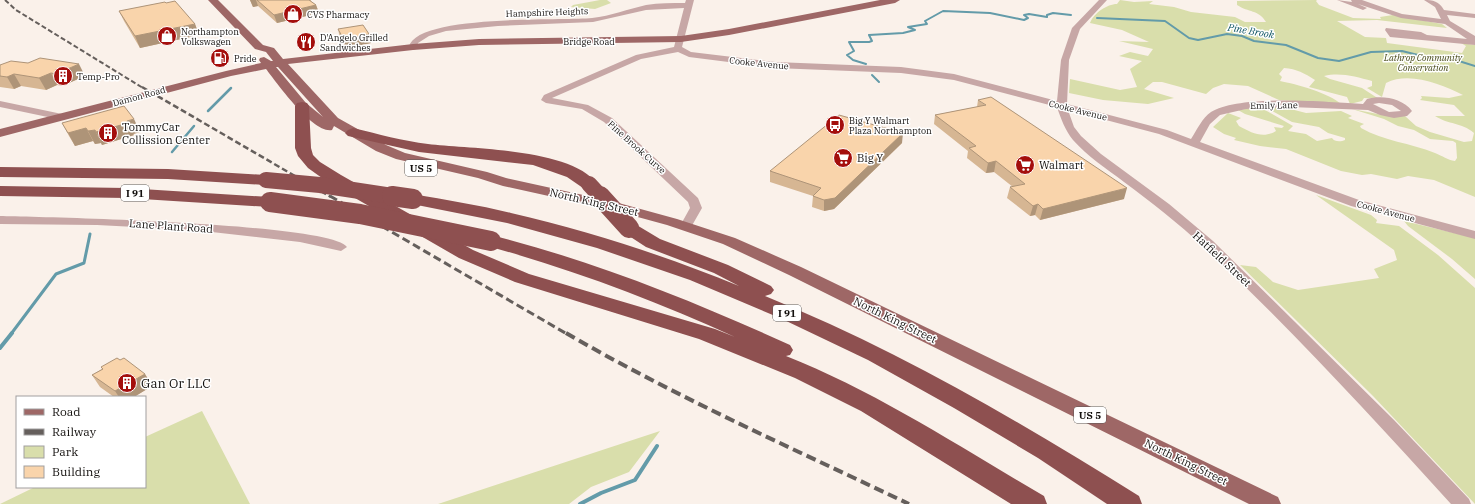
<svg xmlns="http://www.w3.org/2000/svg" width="1475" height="504" viewBox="0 0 1475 504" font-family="'IBM Plex Serif',serif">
  <rect width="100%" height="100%" fill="#faf1ea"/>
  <g fill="#d9deab">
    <path d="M600 0H607L611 3 595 9 571 7 573 5Z"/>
    <path d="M1120 0 1134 2 1153 1 1149 4 1174 7 1191 12 1235 17 1245 22H1266C1258 9 1249 13 1237 5V1L1317 0 1316 1 1319 5 1353 18 1381 19 1380 17 1393 15 1442 24 1447 28 1377 20 1337 21 1365 37 1386 38 1387 43 1462 53 1466 46 1461 43 1475 45V197L1434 180 1408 176 1397 179 1371 174 1362 175 1341 171 1286 149 1260 146 1234 140 1236 138 1224 134 1213 127 1228 113 1241 118 1236 121 1239 126C1252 133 1263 139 1276 131L1274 127 1282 128 1284 126 1245 114 1238 110 1260 107 1293 126 1288 131 1306 134 1317 141 1332 138C1334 142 1341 142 1345 140V138L1328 133 1319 127 1292 122 1265 107H1283L1306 113 1341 111 1352 116 1348 118 1364 124 1360 126 1361 128C1384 141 1410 143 1435 153 1443 156 1447 160 1455 161L1457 158 1456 143 1453 141 1430 139 1414 130 1398 126 1384 119 1352 109 1383 115 1405 116 1416 126 1430 132 1464 142 1472 141 1474 133C1461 122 1449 125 1435 116H1465L1454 105 1420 100 1422 98 1421 96 1449 98 1463 95C1441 84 1409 71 1386 83L1382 97 1367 88 1372 86V81C1356 77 1341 72 1324 76L1330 79 1362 88 1379 99 1364 98 1362 101 1350 104 1347 97 1309 87 1315 80C1304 73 1297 69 1284 68L1279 74 1282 77 1280 81C1296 84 1329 93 1341 104L1279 100 1248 86 1224 84 1213 88 1206 94 1162 82H1153L1144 89 1174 98 1148 104 1103 100 1069 93 1070 79 1120 90 1137 87 1130 69 1142 61 1119 56 1130 52 1148 56 1153 49 1119 41 1149 42 1122 30 1090 23C1094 13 1107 4 1117 4Z"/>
    <path d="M1316 195 1371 215 1377 220 1376 223 1399 226 1438 255 1475 288V504L1373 396 1240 265 1256 267 1273 282 1298 290 1379 278 1374 269 1397 260 1394 250Z"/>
    <path d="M1404 221 1475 238V279L1452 259 1408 226Z"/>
    <path d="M202 411 250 504H0L35 487H145V437Z"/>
    <path d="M660 431 629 472 591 487 569 504H438Z"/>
  </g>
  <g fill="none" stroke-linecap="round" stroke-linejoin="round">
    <g stroke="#639ba9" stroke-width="2">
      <path d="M1097 18 1165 21 1189 38 1198 40 1227 34 1242 36 1254 41 1286 45 1318 58 1339 61 1371 52 1402 51 1430 58 1446 57 1475 66"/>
      <path d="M866 64 853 60 847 55 854 51 849 42H869L872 41 869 35 903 33 915 30 908 27 927 24 925 21 943 11 990 13 1024 20 1028 18 1024 15 1029 14 1047 17V15L1053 13 1071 15"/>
      <path d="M872 75 879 82"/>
    </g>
    <g stroke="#639ba9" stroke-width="2.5">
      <path d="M208 111 231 88"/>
      <path d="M172 152 194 126"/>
    </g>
    <path stroke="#639ba9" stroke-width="3" d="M11 334 56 274 84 263 90 234"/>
    <g stroke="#639ba9" stroke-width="4">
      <path d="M0 348 12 333"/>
      <path d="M580 504 601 493 635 480 657 446"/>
    </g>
    <g fill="#c7a7a6" fill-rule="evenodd">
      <path d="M686 0H694L682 47 691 52 775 62 901 67 954 74 1057 101 1061 60 1072 28 1099 0H1107L1080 29 1069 60 1067 104 1167 130 1191 139C1197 130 1202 118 1211 112 1239 94 1329 102 1363 104L1367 99C1382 95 1402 98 1412 111L1407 116 1394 118 1380 115 1368 110 1290 107 1246 109 1220 115 1210 124 1200 142 1359 200 1475 231V239L1351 206 1159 134 1068 110 1074 127 1081 136 1101 154 1169 204 1213 241 1394 420 1469 499 1471 504H1451C1371 416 1290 328 1204 247 1178 223 1151 202 1124 182 1107 169 1087 156 1073 140 1065 130 1061 119 1057 107L954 80 901 73 775 68 689 57 678 52 641 59 552 98 588 105 612 118 698 198 702 208 690 229 686 230 680 226 690 208 688 202 604 122 582 109 546 103 541 100 544 95 636 55 674 47 684 8 646 10 593 22 498 26 446 31 429 36 418 43 416 49 413 50 409 47C416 14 562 21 592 18 611 16 628 9 646 5 659 3 672 3 685 3ZM1379 103 1392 105 1401 111 1389 112 1373 104Z"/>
      <path d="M1337 0 1352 2 1351 0H1362L1402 14 1441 19 1435 7 1424 0C1433 0 1439 1 1444 10L1475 14V18L1447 15 1450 21 1475 36V45L1390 37 1385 30 1386 28 1421 32 1427 35 1467 39 1445 24 1401 18 1358 4 1367 8 1363 10Z"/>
      <path d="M0 101 62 114 67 117 62 120 0 107Z"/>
      <path d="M0 216C43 217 331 223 347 247L341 251 300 242 194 230 97 225 0 224Z"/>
    </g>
    <path fill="#9e6766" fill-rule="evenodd" d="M208 0H218L263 45 274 48 283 59 413 44 479 39 681 36 729 29 880 0H900L895 3 729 35 681 42 479 45 413 50 288 64 338 118 386 145 405 153 487 172 506 178 615 202 677 219 735 238 801 267 1278 497 1281 504H1249L789 275 723 244 667 225 612 210 503 186 478 178 396 159 376 151 334 126 332 130C313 134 277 83 266 69L231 76 0 137V129L226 71 261 63 259 60 260 58 264 57 271 61H273L266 52 255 49ZM276 67H278L323 117 306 103Z"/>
    <g fill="#8e5050" fill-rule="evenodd">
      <path d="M302 102 307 103 309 106 311 148 313 155 320 162 341 175 473 250 529 274 715 329 735 337C654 300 571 269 484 245L482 241 484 237 491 235C594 261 693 301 790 345L793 350 790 355 786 356C877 392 960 447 1044 496L1047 504H1011L861 411 795 378 699 339 515 282 459 258 329 183 308 168 298 156 295 148V106L297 103Z"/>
      <path d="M353 128C378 134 403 141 428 144 469 149 572 148 597 184L595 188 589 189 583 188 567 177 533 165 419 152 348 136 345 133 348 130Z"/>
      <path d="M0 167 168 169 266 175 272 176 274 180 272 184 266 185 168 179 0 177Z"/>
      <path d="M0 186 126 188 270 197 276 198 279 202 276 206 270 207 126 198 0 196Z"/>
      <path d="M413 194C446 200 479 205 511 213 589 231 666 256 739 286L714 273 646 247 623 232 620 228 623 224 629 223 635 224 660 239 728 265 771 286 774 290 771 294 765 296C896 349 1019 421 1139 496L1142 504H1107L1038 458 954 408 868 360 780 318 690 280 597 248 507 223 407 203 404 199 407 195Z"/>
    </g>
    <path stroke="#655f5c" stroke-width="2" stroke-dasharray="5 2.5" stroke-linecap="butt" d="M5 0 16 10 143 88"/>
    <path stroke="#655f5c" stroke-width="2.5" stroke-dasharray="6 3" stroke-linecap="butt" d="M142 87 331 197"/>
    <path stroke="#655f5c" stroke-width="3" stroke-dasharray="8 4" stroke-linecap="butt" d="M330 196 567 334"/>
    <path stroke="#655f5c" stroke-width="4" stroke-dasharray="10 5" stroke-linecap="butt" d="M566 333C676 397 794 449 909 504"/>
    <g stroke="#8e5050" stroke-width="16">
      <path d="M266 180 320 185 399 197"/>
      <path d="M589 184 601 197"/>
    </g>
    <g stroke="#8e5050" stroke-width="20">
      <path d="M392 196 413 199"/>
      <path d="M600 196 629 228"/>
      <path d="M270 202 360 214 491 241"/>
    </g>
  </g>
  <g fill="#d6b693">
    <path d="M250 0H311V1L316 5 319 13 277 23 258 6 253 7Z"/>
    <path d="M166 3 195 24 199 35 140 48 124 21 119 11Z"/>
    <path d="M338 29 371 43 346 48 340 38Z"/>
    <path d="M0 65 85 76 62 86 57 85 46 90 21 86 14 89 0 87Z"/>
    <path d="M978 100 1124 199 1040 220 1035 215 1030 216 1007 198 1010 187H1013L994 172 986 173 967 158 968 151 934 124 935 115 977 107Z"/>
    <path d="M62 123 140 132 133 134 134 135 102 145 101 143 95 144 93 141 75 146 69 136Z"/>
    <path d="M902 143 834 209 824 211 812 207 813 196 770 182V171Z"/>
    <path d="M101 367 145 374 152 386 134 397H114L100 387 92 375 102 369Z"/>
  </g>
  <g fill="#ae9478">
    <path d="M250 0H256L258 6 253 7Z"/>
    <path d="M316 5 319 13 277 23 274 15Z"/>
    <path d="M195 24 199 35 140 48 135 36Z"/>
    <path d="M369 34 371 43 346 48 344 40Z"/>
    <path d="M79 64 85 76 62 86 56 74Z"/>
    <path d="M51 73 57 85 46 90 39 78Z"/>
    <path d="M14 74 21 86 14 89 7 77Z"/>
    <path d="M134 119 140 132 133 134 134 135 102 145 96 132Z"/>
    <path d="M86 128 93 141 75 146 68 133Z"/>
    <path d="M95 130 101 143 95 144 88 131Z"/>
    <path d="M903 133 902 143 834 209 824 211V200Z"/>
    <path d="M996 161 994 172 986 173 988 163Z"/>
    <path d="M1127 188 1124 199 1040 220 1043 209Z"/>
    <path d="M1038 204 1035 215 1030 216 1033 206Z"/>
    <path d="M145 374 152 386 134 397H119L115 391Z"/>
  </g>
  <g fill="#f9d4ab" stroke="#ae9478">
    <path d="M257 0H309L316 5 274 15Z"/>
    <path d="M175 1 195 24 135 36 119 11 165 2 166 3Z"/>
    <path d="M363 25 369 34 344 40 338 29Z"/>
    <path d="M40 58 79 64 56 74 51 73 39 78 14 74 7 77 0 76V65L11 61 28 63Z"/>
    <path d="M991 97 1127 188 1043 209 1038 204 1033 206 1010 187 1025 184 996 161 988 163 969 148 976 146 935 115 986 105 978 100Z"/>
    <path d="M124 106 134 119 127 121 128 123 96 132 95 130 88 131 86 128 68 133 62 123Z"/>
    <path d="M839 115 903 133 835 198 824 200 813 196 821 188 770 171Z"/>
    <path d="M117 358 120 360 124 358 145 374 115 391 92 375 103 369 101 367Z"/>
  </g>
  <defs>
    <symbol id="shop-disc" viewBox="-11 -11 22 22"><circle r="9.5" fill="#a40e0c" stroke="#fff"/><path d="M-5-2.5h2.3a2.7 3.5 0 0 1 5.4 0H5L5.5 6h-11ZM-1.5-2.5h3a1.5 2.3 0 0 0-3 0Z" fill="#fff"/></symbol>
    <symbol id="restaurant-disc" viewBox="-11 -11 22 22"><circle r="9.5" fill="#a40e0c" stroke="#fff"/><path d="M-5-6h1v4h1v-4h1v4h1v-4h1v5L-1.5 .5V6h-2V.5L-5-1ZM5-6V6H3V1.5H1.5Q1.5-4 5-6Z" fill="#fff"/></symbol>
    <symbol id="fuel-disc" viewBox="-11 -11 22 22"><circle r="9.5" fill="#a40e0c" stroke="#fff"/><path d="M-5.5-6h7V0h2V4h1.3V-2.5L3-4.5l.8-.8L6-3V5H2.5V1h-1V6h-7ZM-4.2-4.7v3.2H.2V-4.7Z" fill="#fff"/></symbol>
    <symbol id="building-disc" viewBox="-11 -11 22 22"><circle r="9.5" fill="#a40e0c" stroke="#fff"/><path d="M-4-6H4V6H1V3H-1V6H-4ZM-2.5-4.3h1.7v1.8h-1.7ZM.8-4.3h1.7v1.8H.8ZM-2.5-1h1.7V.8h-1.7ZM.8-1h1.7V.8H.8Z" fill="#fff"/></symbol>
    <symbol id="bus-disc" viewBox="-11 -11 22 22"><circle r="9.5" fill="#a40e0c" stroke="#fff"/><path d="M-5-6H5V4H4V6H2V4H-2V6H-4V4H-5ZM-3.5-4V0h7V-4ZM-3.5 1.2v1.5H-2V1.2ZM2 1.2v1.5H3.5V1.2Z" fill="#fff"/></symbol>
    <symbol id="supermarket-disc" viewBox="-11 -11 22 22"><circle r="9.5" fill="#a40e0c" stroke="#fff"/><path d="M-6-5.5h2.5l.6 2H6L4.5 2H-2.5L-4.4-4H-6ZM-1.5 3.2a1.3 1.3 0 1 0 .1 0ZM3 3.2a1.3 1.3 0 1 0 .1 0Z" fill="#fff"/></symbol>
  </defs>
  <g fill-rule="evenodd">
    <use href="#shop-disc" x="282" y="3" width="22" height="22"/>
    <use href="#shop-disc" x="156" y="25" width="22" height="22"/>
    <use href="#restaurant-disc" x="295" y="31" width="22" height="22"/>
    <use href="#fuel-disc" x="209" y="47" width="22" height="22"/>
    <use href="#building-disc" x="52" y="65" width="22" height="22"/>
    <use href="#bus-disc" x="824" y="114" width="22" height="22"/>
    <use href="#building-disc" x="97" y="122" width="22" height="22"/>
    <use href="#supermarket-disc" x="832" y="147" width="22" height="22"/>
    <use href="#supermarket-disc" x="1014" y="154" width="22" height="22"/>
    <use href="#building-disc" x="116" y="372" width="22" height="22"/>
  </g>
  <g text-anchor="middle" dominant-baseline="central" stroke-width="3" stroke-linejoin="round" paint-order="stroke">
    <g font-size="9" fill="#13100e" stroke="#fff">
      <text transform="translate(547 12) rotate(-2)">Hampshire Heights</text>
      <text x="589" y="41">Bridge Road</text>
      <text transform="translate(759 63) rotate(6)">Cooke Avenue</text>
      <text transform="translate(139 96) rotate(-15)">Damon Road</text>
      <text transform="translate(1274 105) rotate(-1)">Emily Lane</text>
      <text transform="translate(1078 110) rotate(14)">Cooke Avenue</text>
      <text transform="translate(637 147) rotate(42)">Pine Brook Curve</text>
      <text transform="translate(1386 211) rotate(15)">Cooke Avenue</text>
    </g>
    <g font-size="9" fill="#13100e" stroke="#fff" text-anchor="start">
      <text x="307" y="14">CVS Pharmacy</text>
      <text x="181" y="31">Northampton<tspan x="181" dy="10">Volkswagen</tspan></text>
      <text x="320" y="37">D'Angelo Grilled<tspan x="320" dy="10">Sandwiches</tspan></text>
      <text x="234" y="58">Pride</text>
      <text x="77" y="76">Temp-Pro</text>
      <text x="849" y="120">Big Y Walmart<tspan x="849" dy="10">Plaza Northampton</tspan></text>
    </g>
    <g font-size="9" font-style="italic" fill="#424514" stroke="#fff">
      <text x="1423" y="57">Lathrop Community<tspan x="1423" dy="10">Conservation</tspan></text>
    </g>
    <g font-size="10" font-style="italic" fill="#085160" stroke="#fff">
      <text transform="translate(1251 31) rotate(10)">Pine Brook</text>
    </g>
    <g fill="#fff" stroke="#5a5856" stroke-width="1">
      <rect x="405" y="160" width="32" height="16" rx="3"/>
      <rect x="121" y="185" width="28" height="16" rx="3"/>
      <rect x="773" y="305" width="28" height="16" rx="3"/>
      <rect x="1074" y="407" width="32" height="16" rx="3"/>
    </g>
    <g font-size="10" font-weight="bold" fill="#13100e">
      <text x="421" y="168">US 5</text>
      <text x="135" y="193">I 91</text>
      <text x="787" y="313">I 91</text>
      <text x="1090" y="415">US 5</text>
    </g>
    <g font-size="11" fill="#13100e" stroke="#fff" text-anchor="start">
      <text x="122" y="127">TommyCar<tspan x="122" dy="13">Collission Center</tspan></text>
      <text x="857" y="158">Big Y</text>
      <text x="1039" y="165">Walmart</text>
    </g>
    <g font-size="11" fill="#13100e" stroke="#fff">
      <text transform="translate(594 202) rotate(13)">North King Street</text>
      <text transform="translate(171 226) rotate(4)">Lane Plant Road</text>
      <text transform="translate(1222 259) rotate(43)">Hatfield Street</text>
      <text transform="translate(895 320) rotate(26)">North King Street</text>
      <text transform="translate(1186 462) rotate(26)">North King Street</text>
    </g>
    <g font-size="13" fill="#13100e" stroke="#fff" text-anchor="start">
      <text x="141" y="383">Gan Or LLC</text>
    </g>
  </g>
  <rect x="16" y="396" width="130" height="92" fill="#ffffff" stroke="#a19f9f"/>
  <rect x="24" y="409" width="20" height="6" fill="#9e6766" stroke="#a19f9f"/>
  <text x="52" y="416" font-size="12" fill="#13100e">Road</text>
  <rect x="24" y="429" width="20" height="6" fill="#655f5c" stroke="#a19f9f"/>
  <text x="52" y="436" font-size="12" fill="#13100e">Railway</text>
  <rect x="24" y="446" width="20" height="12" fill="#d9deab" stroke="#a19f9f"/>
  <text x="52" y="456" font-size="12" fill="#13100e">Park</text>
  <rect x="24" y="466" width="20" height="12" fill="#f9d4ab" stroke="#a19f9f"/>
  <text x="52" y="476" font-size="12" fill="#13100e">Building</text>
</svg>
